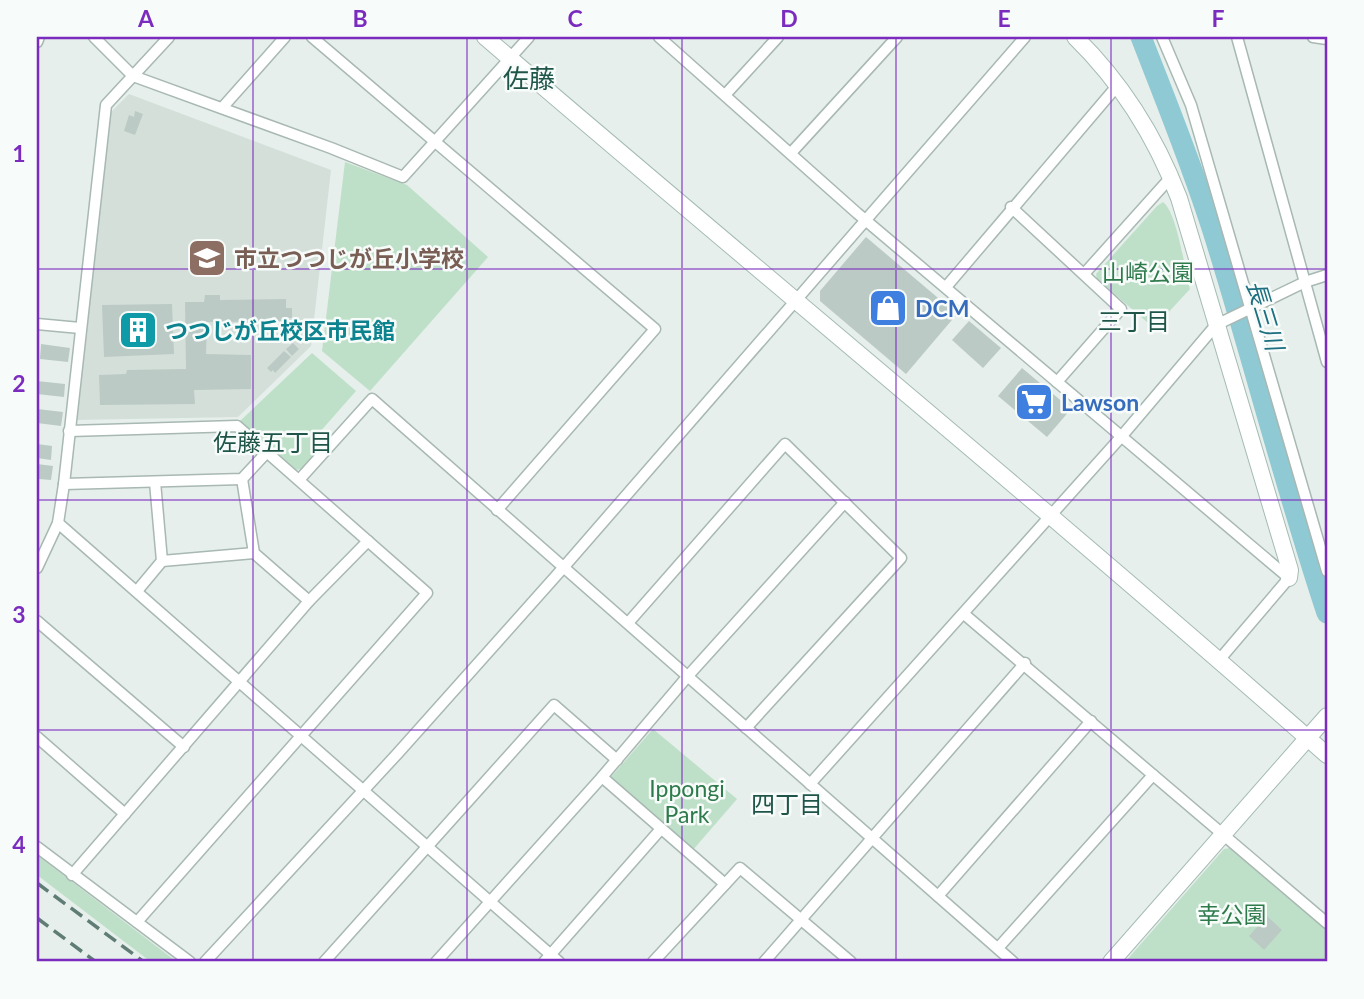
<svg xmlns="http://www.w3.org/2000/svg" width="1364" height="999" viewBox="0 0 1364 999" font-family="Lato,'Noto Sans JP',sans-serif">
  <rect width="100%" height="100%" fill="#e6efeb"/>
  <path fill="#d4dfda" d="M129 94 331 170 311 346 238 417 75 420 111 112Z"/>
  <g fill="#bfe0c8">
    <path d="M345 162 407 185 488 257 370 391 322 351Z"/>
    <path d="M1163 202C1177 212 1185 270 1190 289L1154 328 1097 279 1096 274 1157 206Z"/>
    <path d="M312 353 356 391 319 433 328 442 302 469 295 470 240 421Z"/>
    <path d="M653 729 737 799 692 851 611 777Z"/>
    <path d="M1230 848 1327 931V962H1125L1224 849Z"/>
    <path d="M37 855 177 962H151L37 875Z"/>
  </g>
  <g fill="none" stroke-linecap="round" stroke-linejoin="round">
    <path stroke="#8ec9d4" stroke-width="21" d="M1141 37C1166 101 1192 165 1213 231 1253 358 1285 487 1327 613"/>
  </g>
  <g fill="#bbcac4">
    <path d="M135 111 143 114 135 135 124 131 129 115 134 117Z"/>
    <path d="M866 237 957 314 906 374 820 301V291Z"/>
    <path d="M205 295H220V300L286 299V308H292V318H288V321L207 322 206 354 251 355V389L194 390 195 404 100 405 99 375 126 374 127 370 186 369 185 302H204Z"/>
    <path d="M172 304 174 354 104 357 102 305Z"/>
    <path d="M969 321 1001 348 983 368 952 340Z"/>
    <path d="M293 343 299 349 292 356 286 349Z"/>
    <path d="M41 344 70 348 68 362 40 359Z"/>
    <path d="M284 351 291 357 275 373 273 370 271 372 267 368Z"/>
    <path d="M1022 368 1071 409 1047 437 998 396Z"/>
    <path d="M37 381 65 384 64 397 37 394Z"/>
    <path d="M37 409 63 412 61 426 37 423Z"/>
    <path d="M37 444 52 446 51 460 37 458Z"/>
    <path d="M37 464 53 466 51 480 39 479 37 476Z"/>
    <path d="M1267 916 1282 930 1264 950 1249 936Z"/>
  </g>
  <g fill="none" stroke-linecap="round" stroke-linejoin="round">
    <defs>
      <g id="street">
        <path d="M94 37 133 76 331 148 403 177 529 37"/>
        <path d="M312 37 655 329 497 510"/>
        <path d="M659 37 857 213 1289 578 1220 659"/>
        <path d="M1162 37 1191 105 1327 571"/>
        <path d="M1237 37 1327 362"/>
        <path d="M1313 37 1327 39"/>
        <path d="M37 42 39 37"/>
        <path d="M725 95 778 37"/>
        <path d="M222 108 285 37"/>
        <path d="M791 153 897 37"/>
        <path d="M1011 207 1121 309 1057 382"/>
        <path d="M1084 274 1171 177"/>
        <path d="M946 287 1117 86"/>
        <path d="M37 324 80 328"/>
        <path d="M69 431 237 426 427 593 137 922"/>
        <path d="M242 479 254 553 309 601"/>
        <path d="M299 480 372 399 1013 962"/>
        <path d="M64 484 242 479 267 452"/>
        <path d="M58 523 559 962"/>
        <path d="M162 561 254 553"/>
        <path d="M37 568 58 523 64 484 106 105 169 37"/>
        <path d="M137 591 162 561 155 482"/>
        <path d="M964 614 1327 923"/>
        <path d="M37 621 184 747"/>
        <path d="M628 623 785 444 901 558 746 728"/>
        <path d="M37 737 125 814"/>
        <path d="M602 777 725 884"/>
        <path d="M810 784 1121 437 1216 325 1305 282 1327 275"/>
        <path d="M37 847 190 962"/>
        <path d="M72 875 309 601 368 541"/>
        <path d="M938 896 1091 721"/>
        <path d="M998 948 1153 775"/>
        <path d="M205 962 398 753 563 568 1025 37"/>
        <path d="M324 962 554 705 617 760"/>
        <path d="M436 962 602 777 687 677 845 502"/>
        <path d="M544 962 660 830"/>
        <path d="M653 962 740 868 851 962"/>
        <path d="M764 962 1025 663"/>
      </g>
      <g id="secondary">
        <path d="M485 37C765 277 1050 511 1327 755"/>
        <path d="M1075 37C1121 82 1156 138 1179 198L1290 570 1289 578"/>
        <path d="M1111 962 1327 716"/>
      </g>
    </defs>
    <use href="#street" stroke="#a8b8b2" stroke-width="13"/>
    <use href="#secondary" stroke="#a4bbb3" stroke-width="18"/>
    <use href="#street" stroke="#fff" stroke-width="10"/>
    <use href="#secondary" stroke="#fff" stroke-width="16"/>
    <g stroke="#5f7d75" stroke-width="3.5" stroke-dasharray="14 7" stroke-linecap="butt">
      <path d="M37 883 144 962"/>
      <path d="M37 918 96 962"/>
    </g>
  </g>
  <path fill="none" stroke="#7b2cbf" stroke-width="2" stroke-opacity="0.55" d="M253 37V962M467 37V962M682 37V962M896 37V962M1111 37V962M37 269H1327M37 500H1327M37 730H1327"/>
  <defs>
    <symbol id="school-square" viewBox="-11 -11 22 22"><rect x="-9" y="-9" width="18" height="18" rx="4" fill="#8d6e63" stroke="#f7fbf9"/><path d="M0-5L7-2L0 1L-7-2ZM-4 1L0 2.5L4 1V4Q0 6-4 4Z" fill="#fff"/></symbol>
    <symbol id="shop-square" viewBox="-11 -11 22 22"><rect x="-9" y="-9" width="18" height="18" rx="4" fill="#3f7fe0" stroke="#f7fbf9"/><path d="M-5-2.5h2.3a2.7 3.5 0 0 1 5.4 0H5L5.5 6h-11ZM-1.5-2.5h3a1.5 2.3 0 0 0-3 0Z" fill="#fff"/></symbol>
    <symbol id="building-square" viewBox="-11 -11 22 22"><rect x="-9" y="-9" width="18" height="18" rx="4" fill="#0f9aa8" stroke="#f7fbf9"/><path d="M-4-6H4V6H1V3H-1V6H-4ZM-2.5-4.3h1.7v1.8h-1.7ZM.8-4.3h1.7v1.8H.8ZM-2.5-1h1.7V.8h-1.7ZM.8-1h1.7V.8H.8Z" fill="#fff"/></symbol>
    <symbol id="supermarket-square" viewBox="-11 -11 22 22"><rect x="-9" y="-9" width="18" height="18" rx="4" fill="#3f7fe0" stroke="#f7fbf9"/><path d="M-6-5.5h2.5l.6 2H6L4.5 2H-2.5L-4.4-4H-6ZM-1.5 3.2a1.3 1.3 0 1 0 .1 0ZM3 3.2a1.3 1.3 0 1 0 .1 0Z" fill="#fff"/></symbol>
  </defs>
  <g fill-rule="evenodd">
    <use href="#school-square" x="185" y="236" width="44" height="44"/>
    <use href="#shop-square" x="866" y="286" width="44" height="44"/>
    <use href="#building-square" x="116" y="308" width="44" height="44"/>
    <use href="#supermarket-square" x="1012" y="380" width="44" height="44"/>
  </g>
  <g text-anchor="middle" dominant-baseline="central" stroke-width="5" stroke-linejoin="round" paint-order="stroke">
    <g font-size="23" font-weight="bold" fill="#785e54" stroke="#f7fbf9" text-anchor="start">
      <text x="234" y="258">市立つつじが丘小学校</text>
    </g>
    <g font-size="23" fill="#2d7a4b" stroke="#f7fbf9">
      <text x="1148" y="272">山崎公園</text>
      <text x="687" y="788">Ippongi<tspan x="687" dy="26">Park</tspan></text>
      <text x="1232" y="914">幸公園</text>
    </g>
    <g font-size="23" font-weight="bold" fill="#366cbe" stroke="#f7fbf9" text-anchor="start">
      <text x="915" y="308">DCM</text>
      <text x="1061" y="402">Lawson</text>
    </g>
    <g font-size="23" font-weight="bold" fill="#0d838f" stroke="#f7fbf9" text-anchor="start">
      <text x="165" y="330">つつじが丘校区市民館</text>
    </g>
    <g font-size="24" font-style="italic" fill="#1c6f80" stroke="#f7fbf9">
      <text transform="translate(1266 315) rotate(73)">長三川</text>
    </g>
    <g font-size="24" fill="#1f5548" stroke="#f7fbf9">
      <text x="1134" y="320">三丁目</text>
      <text x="273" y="441">佐藤五丁目</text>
      <text x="787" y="803">四丁目</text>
    </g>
    <g font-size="26" fill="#1f5548" stroke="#f7fbf9">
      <text x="529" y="78">佐藤</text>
    </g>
  </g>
  <rect width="1364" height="999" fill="none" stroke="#f7fbf9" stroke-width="77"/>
  <rect x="38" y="38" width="1288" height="922" fill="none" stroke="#7b2cbf" stroke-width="2.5"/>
  <g font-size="23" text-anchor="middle" font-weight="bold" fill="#7b2cbf">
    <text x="146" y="27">A</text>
    <text x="360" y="27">B</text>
    <text x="575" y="27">C</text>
    <text x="789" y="27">D</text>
    <text x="1004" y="27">E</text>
    <text x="1218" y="27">F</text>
    <text x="19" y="162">1</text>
    <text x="19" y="392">2</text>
    <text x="19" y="623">3</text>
    <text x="19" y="853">4</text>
  </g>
</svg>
